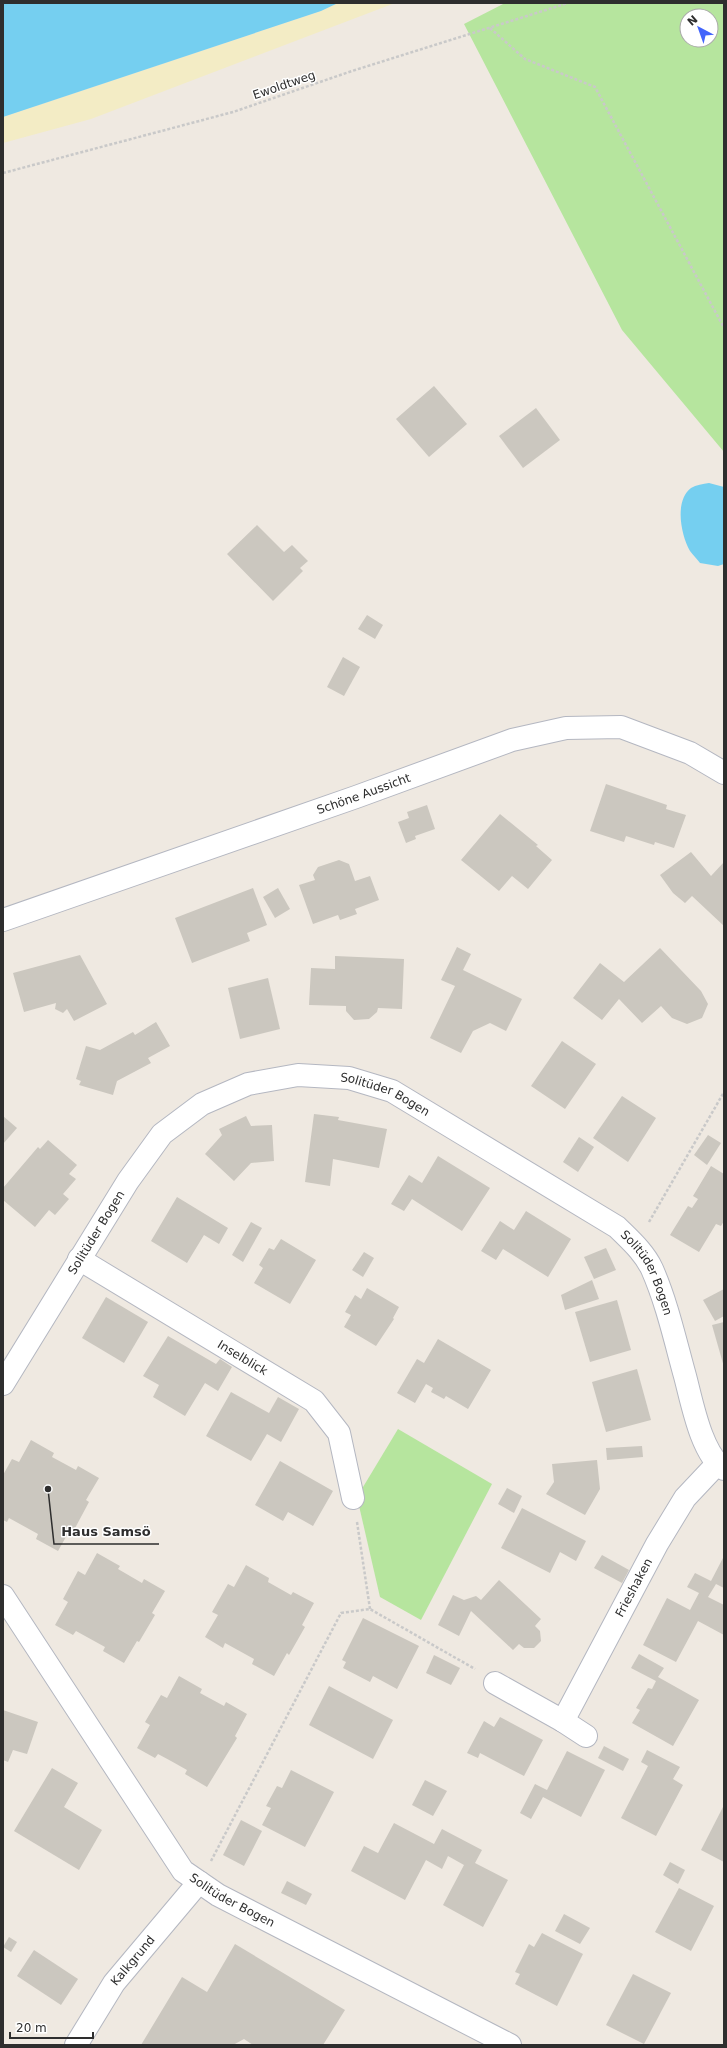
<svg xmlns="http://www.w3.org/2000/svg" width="727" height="2048" viewBox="0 0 727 2048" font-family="'DejaVu Sans',sans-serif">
  <rect width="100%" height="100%" fill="#efe9e1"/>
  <g fill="#b6e59e" fill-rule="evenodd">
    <path d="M505 3H724V452L622 330 464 24ZM687 16H711V40H687Z"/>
    <path d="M398 1429 492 1484 421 1620 380 1597 357 1497Z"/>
  </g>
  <path fill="#f3ecc5" d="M338 3H395L91 119 3 143V117L321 11Z"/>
  <g fill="#75cff0">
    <path d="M3 3H338L321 11 3 117Z"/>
    <path d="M709 483 724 487V564L718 566 700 563C697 559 693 555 690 551 681 535 674 501 691 488 696 485 703 484 709 483Z"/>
  </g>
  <g fill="#cbc7bf">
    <path d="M434 386 467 424 429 457 396 419Z"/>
    <path d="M536 408 560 440 523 468 499 436Z"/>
    <path d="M257 525 284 552 292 545 308 561 300 568 303 571 273 601 227 554Z"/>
    <path d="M367 615 383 625 375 639 358 629Z"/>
    <path d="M343 657 360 667 344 696 327 687Z"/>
    <path d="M606 784 667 805 666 809 686 815 674 848 655 842 654 845 626 836 624 842 590 831Z"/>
    <path d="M427 805 435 829 415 836 416 839 406 843 398 822 409 818 407 812Z"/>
    <path d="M500 814 538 845 536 846 552 860 528 889 512 876 499 891 461 860Z"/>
    <path d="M691 852 711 876 724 862V926L692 896 685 903 673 893 660 875Z"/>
    <path d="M339 860 349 864 355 881 370 876 379 900 355 909 357 914 340 920 338 915 313 924 299 885 315 880 313 875 318 867Z"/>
    <path d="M253 888 267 925 247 933 250 941 192 963 175 918Z"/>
    <path d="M278 888 290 909 275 918 263 897Z"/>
    <path d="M457 947 471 954 463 970 522 999 506 1031 490 1023 473 1031 461 1053 430 1038 455 986 441 980Z"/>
    <path d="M660 948 701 991 708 1004 702 1018 687 1024 672 1018 661 1006 642 1023 619 999 602 1020 573 998 600 963 624 982Z"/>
    <path d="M80 955 107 1004 74 1021 67 1009 63 1013 55 1009 56 1003 24 1012 13 973Z"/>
    <path d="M335 956 404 959 402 1009 378 1008 377 1012 369 1019 354 1020 346 1011V1006L309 1005 311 968 335 969Z"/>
    <path d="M268 978 280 1029 240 1039 228 988Z"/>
    <path d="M156 1022 170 1046 148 1058 151 1063 117 1081 113 1095 79 1085 81 1081 76 1079 86 1046 100 1050 133 1032 135 1035Z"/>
    <path d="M562 1041 596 1064 565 1109 531 1086Z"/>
    <path d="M622 1096 656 1118 628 1162 593 1138Z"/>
    <path d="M314 1114 339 1117 338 1120 387 1129 379 1168 333 1159 330 1186 305 1182Z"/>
    <path d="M3 1116 17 1128 3 1144Z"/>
    <path d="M246 1116 251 1126 272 1125 274 1161 251 1163 234 1181 205 1154 222 1135 219 1129Z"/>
    <path d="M708 1135 721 1143 707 1165 694 1155Z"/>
    <path d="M579 1137 594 1147 578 1172 563 1162Z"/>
    <path d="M48 1140 77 1165 69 1174 76 1179 63 1194 69 1199 55 1215 49 1210 35 1227 3 1200V1188L38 1147 40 1149Z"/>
    <path d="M438 1156 490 1188 462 1231 412 1199 404 1211 391 1204 409 1175 422 1183Z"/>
    <path d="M711 1166 724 1174V1221L721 1226 716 1224 699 1252 670 1235 688 1206 692 1208 698 1199 693 1196Z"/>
    <path d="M177 1197 228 1228 219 1244 204 1235 187 1263 151 1241Z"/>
    <path d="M526 1211 571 1239 548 1277 503 1249 496 1260 481 1251 500 1221 514 1230Z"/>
    <path d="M251 1222 262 1228 243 1262 232 1255Z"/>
    <path d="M281 1239 316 1260 290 1304 254 1283 263 1268 259 1265 269 1248 274 1250Z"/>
    <path d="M606 1248 616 1270 594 1279 584 1257Z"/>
    <path d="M364 1252 374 1258 363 1277 352 1270Z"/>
    <path d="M592 1280 599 1299 565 1310 561 1295Z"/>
    <path d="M367 1288 399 1307 393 1318 394 1319 376 1346 344 1327 351 1315 345 1312 355 1295 361 1299Z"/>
    <path d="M724 1289V1316L715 1321 703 1300Z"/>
    <path d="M106 1297 148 1322 124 1363 82 1338Z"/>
    <path d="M617 1300 631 1350 590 1362 575 1312Z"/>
    <path d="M724 1322V1367L712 1325Z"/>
    <path d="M168 1336 216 1364 220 1359 232 1367 218 1391 205 1383 185 1416 153 1397 159 1385 143 1376Z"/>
    <path d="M438 1339 491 1370 468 1409 446 1396 444 1399 431 1392 433 1388 426 1384 415 1403 397 1393 417 1359 424 1363Z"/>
    <path d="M637 1369 651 1420 606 1432 592 1382Z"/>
    <path d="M231 1392 269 1413 278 1397 299 1409 281 1442 267 1434 251 1461 206 1436Z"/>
    <path d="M31 1440 54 1453 52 1457 76 1470 78 1466 99 1478 86 1500 89 1502 74 1530 71 1528 58 1551 36 1539 38 1534 9 1518 7 1522 3 1520V1475L12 1459 19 1462Z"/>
    <path d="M642 1446 643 1457 607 1460 606 1448Z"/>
    <path d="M597 1460 600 1489 585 1515 546 1494 554 1482 552 1464Z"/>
    <path d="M280 1461 333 1491 313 1526 288 1512 283 1521 255 1505Z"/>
    <path d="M507 1488 522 1496 514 1513 498 1504Z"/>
    <path d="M522 1508 586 1541 576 1561 560 1552 550 1573 501 1548Z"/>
    <path d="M97 1553 120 1566 118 1569 142 1583 144 1579 165 1591 152 1613 155 1615 139 1642 137 1641 124 1663 103 1651 105 1647 76 1631 73 1635 55 1625 68 1602 63 1599 78 1571 85 1575Z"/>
    <path d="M602 1555 629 1570 622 1583 594 1568Z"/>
    <path d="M724 1556V1588L716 1584 708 1597 724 1605V1635L698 1621 676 1662 643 1645 667 1598 690 1610 699 1593 687 1587 695 1573 711 1581Z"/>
    <path d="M246 1565 269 1578 268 1582 291 1595 293 1592 314 1603 302 1625 305 1627 289 1655 287 1653 274 1676 252 1664 254 1659 225 1643 223 1648 205 1637 218 1615 212 1612 228 1584 234 1587Z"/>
    <path d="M499 1580 541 1619 535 1626 540 1631 541 1641 534 1648H524L519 1644 513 1650 471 1611 459 1636 438 1625 453 1595 464 1600 476 1596 481 1600Z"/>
    <path d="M363 1618 419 1646 397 1689 373 1676 370 1682 343 1668 346 1662 342 1660Z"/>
    <path d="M639 1654 664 1668 658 1677 699 1700 673 1746 632 1723 640 1710 636 1708 648 1688 652 1689 656 1681 631 1668Z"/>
    <path d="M434 1655 460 1668 451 1685 426 1673Z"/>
    <path d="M179 1676 202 1689 200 1693 224 1706 226 1702 247 1714 235 1736 237 1738 207 1787 185 1774 187 1770 171 1761 158 1754 155 1758 137 1748 150 1725 145 1722 161 1695 167 1698Z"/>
    <path d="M329 1686 393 1720 373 1759 309 1725Z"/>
    <path d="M3 1710 38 1722 27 1754 13 1750 8 1762 3 1760Z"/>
    <path d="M500 1717 543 1740 524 1776 480 1753 478 1758 467 1753 484 1721 494 1727Z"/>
    <path d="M604 1746 629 1759 623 1771 598 1758Z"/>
    <path d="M647 1750 680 1767 673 1779 683 1785 656 1836 621 1818 648 1766 641 1762Z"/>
    <path d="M567 1751 605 1770 581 1817 543 1797 531 1819 520 1813 535 1784 547 1790Z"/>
    <path d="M52 1768 78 1783 64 1807 102 1830 79 1870 14 1831Z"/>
    <path d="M291 1770 334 1792 305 1847 262 1825 271 1808 266 1806 277 1786 282 1788Z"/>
    <path d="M425 1780 447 1791 433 1816 412 1805Z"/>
    <path d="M724 1805V1862L701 1850Z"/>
    <path d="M241 1820 262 1831 244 1866 223 1855Z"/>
    <path d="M394 1823 434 1844 442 1829 482 1850 475 1863 508 1880 483 1927 443 1905 464 1865 448 1856 442 1869 426 1860 405 1900 351 1871 364 1846 378 1853Z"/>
    <path d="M670 1862 685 1870 678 1884 663 1875Z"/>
    <path d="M287 1881 312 1894 306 1905 281 1893Z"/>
    <path d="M679 1888 714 1906 691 1951 655 1932Z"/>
    <path d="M564 1914 590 1928 580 1944 555 1931Z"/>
    <path d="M542 1933 583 1954 557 2006 515 1984 520 1974 515 1972 529 1944 534 1947Z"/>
    <path d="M9 1937 17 1942 11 1952 3 1947Z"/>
    <path d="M235 1944 345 2010 323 2045H253L244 2039 233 2045H141L182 1977 207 1992Z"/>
    <path d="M34 1950 78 1979 61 2005 17 1976Z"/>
    <path d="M633 1974 671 1993 644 2044 606 2025Z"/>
  </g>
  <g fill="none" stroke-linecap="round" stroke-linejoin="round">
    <defs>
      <g id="minor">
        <path id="s1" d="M3 920 356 797 512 740 566 728 621 727 690 753 724 773"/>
        <path id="s2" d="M79 1259 314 1401 339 1433 353 1498"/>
        <path id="s3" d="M3 1384 128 1181 162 1134 202 1104 248 1084 298 1075 349 1078 392 1091 617 1227C630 1240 644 1252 652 1269 667 1303 675 1340 685 1376 692 1402 701 1453 724 1469"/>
        <path id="s4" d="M3 1596 183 1871 218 1895 510 2045"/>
        <path d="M495 1683 563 1721 586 1736"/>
        <path id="s5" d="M563 1721 657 1544 685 1498 717 1464"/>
        <path id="s6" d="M76 2045 114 1983 199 1882"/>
      </g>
    </defs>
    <use href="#minor" stroke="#b4b7c1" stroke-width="24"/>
    <g stroke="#c9c9c9" stroke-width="2.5" stroke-dasharray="3 2" stroke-linecap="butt">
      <path d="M490 28 525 59 595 87 724 328"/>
      <path d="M3 173 233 112 352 71 568 3"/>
      <path d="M649 1222 724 1092"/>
      <path d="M357 1522 370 1609"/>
      <path d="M211 1861 341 1613 370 1609 475 1669"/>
    </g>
    <use href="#minor" stroke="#fff" stroke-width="22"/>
  </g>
  <g text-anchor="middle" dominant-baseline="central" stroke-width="3" stroke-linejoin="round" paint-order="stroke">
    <g font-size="12" fill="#2e2e2e" stroke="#fff">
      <text transform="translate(284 85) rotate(-19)">Ewoldtweg</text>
      <text stroke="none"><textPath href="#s1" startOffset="382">Schöne Aussicht</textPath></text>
      <text stroke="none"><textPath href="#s3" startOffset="538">Solitüder Bogen</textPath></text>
      <text stroke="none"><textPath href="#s3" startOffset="178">Solitüder Bogen</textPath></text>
      <text stroke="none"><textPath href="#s3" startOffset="862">Solitüder Bogen</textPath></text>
      <text stroke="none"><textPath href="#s2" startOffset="191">Inselblick</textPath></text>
      <text stroke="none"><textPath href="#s5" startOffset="151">Frieshaken</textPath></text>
      <text stroke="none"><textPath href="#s4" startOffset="386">Solitüder Bogen</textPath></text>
      <text stroke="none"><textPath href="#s6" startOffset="102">Kalkgrund</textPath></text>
    </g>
  </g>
  <path fill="none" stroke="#2e2e2e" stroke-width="1.5" d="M48 1489L54 1544H159"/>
  <circle fill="#2e2e2e" stroke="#fff" stroke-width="1.5" cx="48" cy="1489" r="4"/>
  <g font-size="13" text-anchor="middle" font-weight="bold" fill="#2e2e2e" stroke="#fff" stroke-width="3" stroke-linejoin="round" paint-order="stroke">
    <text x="106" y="1536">Haus Samsö</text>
  </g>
  <rect width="727" height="2048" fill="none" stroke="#2e2e2e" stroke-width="8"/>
  <g transform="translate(699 28) rotate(319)"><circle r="19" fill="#ffffff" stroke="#ababab"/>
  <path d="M0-3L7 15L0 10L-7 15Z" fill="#4264fb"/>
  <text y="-6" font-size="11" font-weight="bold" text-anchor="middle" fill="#2e2e2e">N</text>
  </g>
  <path d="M10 2032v6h83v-6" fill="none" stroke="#2e2e2e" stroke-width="2"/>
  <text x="16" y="2032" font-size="12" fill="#2e2e2e" stroke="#ffffff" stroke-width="3" paint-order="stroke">20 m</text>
</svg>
